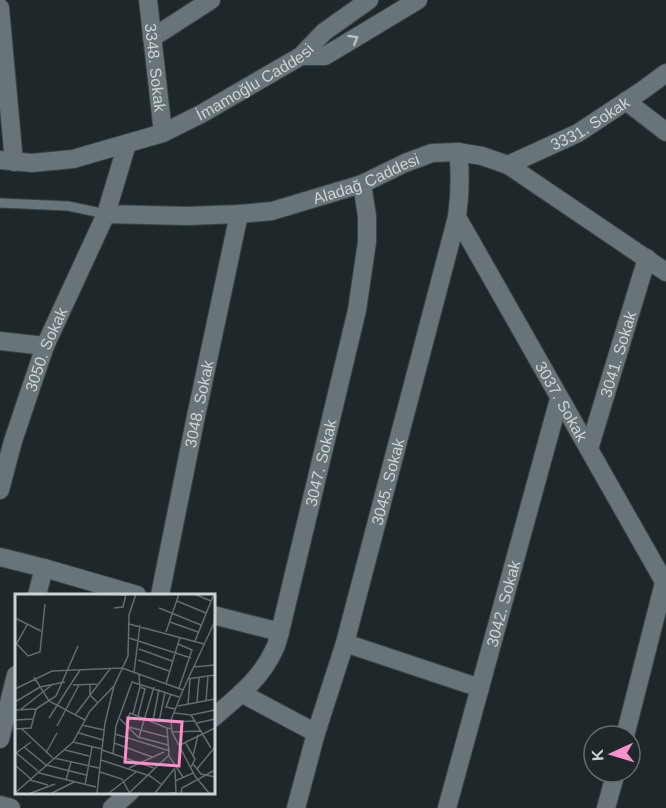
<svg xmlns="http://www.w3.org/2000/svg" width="666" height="808" viewBox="0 0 666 808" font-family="Helvetica,sans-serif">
  <rect width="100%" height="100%" fill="#1e282b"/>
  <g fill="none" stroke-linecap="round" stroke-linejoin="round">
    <defs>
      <path id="lane" d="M0 203 68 206 106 214"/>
      <g id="street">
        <path id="s1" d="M148 0 163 133"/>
        <path d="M0 8 14 162"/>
        <path d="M152 38 211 0"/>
        <path d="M626 101 666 132"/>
        <path id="s2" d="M508 165 578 133 643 90 666 73"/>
        <path id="s3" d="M457 217 666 585"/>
        <path d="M0 341 45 346"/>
        <path id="s4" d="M589 449 647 258"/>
        <path id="s5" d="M0 490 13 441 45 346 106 214"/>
        <path d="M0 557 44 568 137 595"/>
        <path d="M37 595 44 568"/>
        <path d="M213 615 280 632"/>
        <path d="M345 643 480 688"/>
        <path d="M241 693 316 733"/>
        <path id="s6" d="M213 718C236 698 261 679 274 650 277 645 278 638 280 632L357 310 367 242V216L362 184"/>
        <path d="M625 736 666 575"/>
        <path d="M0 739 16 675"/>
        <path d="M0 805 11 808"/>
        <path id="s7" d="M296 808 316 733 345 643 457 217C460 195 461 175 458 152"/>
        <path id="s8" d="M447 808 559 399"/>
        <path d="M606 808 616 772"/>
      </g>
      <g id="secondary">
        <path d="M301 56H325L418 0"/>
        <path id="s9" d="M127 144 106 214 187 216 239 214 272 211 362 184 405 163 432 153 458 152 482 156 508 165 666 272"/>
        <path id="s10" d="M0 160 32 163 73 159 163 133 201 114 301 56 324 32 369 0"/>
        <path id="s11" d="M160 595 195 421 239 214"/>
        <path d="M112 808 130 792"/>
      </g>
    </defs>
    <use href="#lane" stroke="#3b4345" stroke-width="11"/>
    <use href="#street" stroke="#3b4345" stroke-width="20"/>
    <use href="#secondary" stroke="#3b4345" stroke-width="20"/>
    <use href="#lane" stroke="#687477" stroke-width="9"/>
    <use href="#street" stroke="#687477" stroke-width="18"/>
    <use href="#secondary" stroke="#687477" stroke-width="18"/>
  </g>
  <defs><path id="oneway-chevron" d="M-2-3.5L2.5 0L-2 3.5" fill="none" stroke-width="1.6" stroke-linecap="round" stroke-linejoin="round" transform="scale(1.5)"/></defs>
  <use stroke="#b9c0c2" href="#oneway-chevron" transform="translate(354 39) rotate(-31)"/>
  <g text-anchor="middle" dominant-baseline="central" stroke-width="4.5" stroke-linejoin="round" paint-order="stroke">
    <g font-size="16" fill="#cdd3d5" stroke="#1e282b">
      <text stroke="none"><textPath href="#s1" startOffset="68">3348. Sokak</textPath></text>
      <text stroke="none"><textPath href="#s10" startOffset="272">İmamoğlu Caddesi</textPath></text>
      <text stroke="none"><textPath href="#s2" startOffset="92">3331. Sokak</textPath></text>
      <text stroke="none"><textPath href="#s9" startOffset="339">Aladağ Caddesi</textPath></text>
      <text stroke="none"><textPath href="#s5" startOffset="148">3050. Sokak</textPath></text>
      <text stroke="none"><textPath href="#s4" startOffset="99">3041. Sokak</textPath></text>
      <text stroke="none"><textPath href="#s3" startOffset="212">3037. Sokak</textPath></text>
      <text stroke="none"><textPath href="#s11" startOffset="195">3048. Sokak</textPath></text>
      <text stroke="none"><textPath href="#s6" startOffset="285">3047. Sokak</textPath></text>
      <text stroke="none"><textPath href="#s7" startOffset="339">3045. Sokak</textPath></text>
      <text stroke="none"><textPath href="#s8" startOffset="212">3042. Sokak</textPath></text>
    </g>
  </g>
  <g transform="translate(15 594)">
    <rect width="200" height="200" fill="#1e282b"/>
    <path fill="none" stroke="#646c6f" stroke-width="1.5" d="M92 0 111 1M179 0 196 7M162 7 191 19M99 14 108 13 111 0M144 14 186 31M0 24 26 37M155 28 183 38M114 30 189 50M151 38 164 0M114 44 176 64M180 47 199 0M0 48 13 62 25 58 30 10M2 49 12 31M163 50 177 56 164 94M124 55 157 67M123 66 154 77M178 73 200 71M107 74 168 96 156 126 157 138 180 182 194 199M119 78 125 31M19 83 34 107 70 126M172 85 200 81M75 90V101L83 109M151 90 165 43M58 91 84 90M0 95 37 77 107 74M168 96 200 27M156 100 151 113 160 115M191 107 193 82M0 108 25 93 50 88M182 108 184 84M173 110 175 85M163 112 200 105M21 115 41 102 63 52M0 116 21 115M5 116 38 90M159 119 176 121 196 154M118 120 125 93 124 81M60 121 95 75M176 121 200 116M123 122 130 95 125 93M34 124 65 76M105 125 123 143 153 151M0 126 19 125M138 127 144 95M144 128 150 98M156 128 181 127M111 129 115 119 152 134M182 129 200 125M67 131 89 136M42 132 64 91M114 133 152 143M0 135 16 134 21 115M7 135 38 164M157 138 187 137M64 139 88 146M100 140 155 157M124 143 139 93M58 148 87 155M170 148 180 165 176 173M99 149 137 163M165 151 200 134M9 153 31 171 71 181M50 156 74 162M87 156 139 174M0 158 23 177M1 159 16 148M31 159 42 139M98 160 101 132 117 88 164 103M154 162 168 183M178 162 183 141M39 164 84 174M86 166 135 182 146 190M178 170 186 180 200 183M0 171 16 185M114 174 149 158M182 175 200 153M85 178 107 185 114 198M24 179 81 193M15 186 33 191M51 186 56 168M160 187 178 179M70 191 77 153M0 199 58 148 75 117 99 92M16 199 40 190M37 199 59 188M82 199 90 129 99 92 113 62 114 21 121 0M94 199 121 178M114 199 154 161 152 134 157 135M140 199 160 174M154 199H161L160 176M166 199 167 194 200 176"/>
    <path fill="#f890cb" fill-opacity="0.15" stroke="#f890cb" stroke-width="3" d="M113 124 167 128 164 172 110 168Z"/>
    <rect width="200" height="200" fill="none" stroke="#cdd3d5" stroke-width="3"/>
  </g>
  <g transform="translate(612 754) rotate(266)"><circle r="28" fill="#1e282b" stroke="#646c6f" stroke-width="1.5"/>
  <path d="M0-4.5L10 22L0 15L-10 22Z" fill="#f890cb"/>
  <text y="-9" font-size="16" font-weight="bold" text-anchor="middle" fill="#cdd3d5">K</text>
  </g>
</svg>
